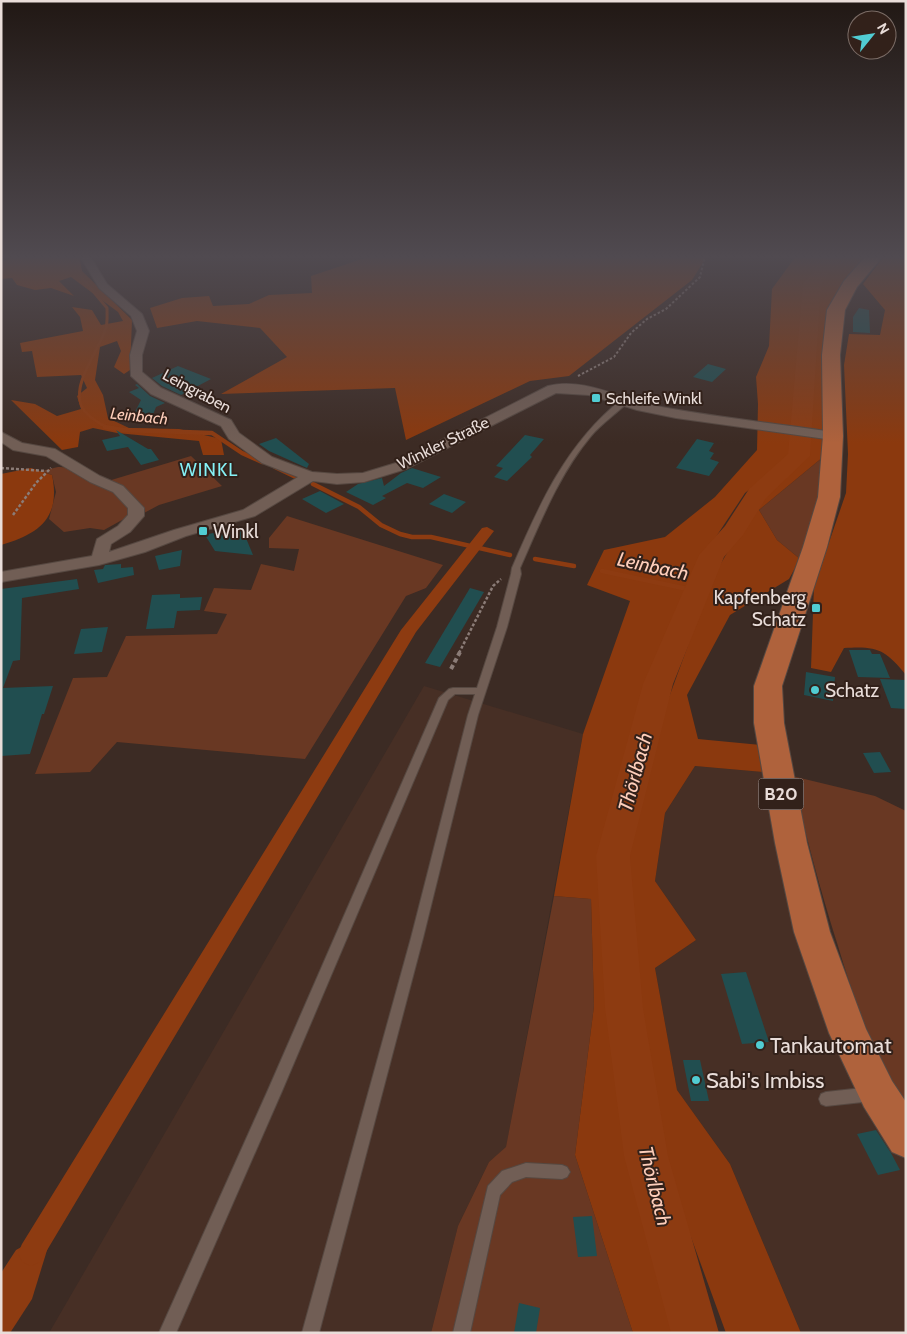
<svg xmlns="http://www.w3.org/2000/svg" width="907" height="1334" viewBox="0 0 907 1334" font-family="Cabin,sans-serif">
  <rect width="100%" height="100%" fill="#3c2b24"/>
  <g fill="#472f25">
    <path d="M424 686 583 734 506 1148 489 1162 458 1226 431 1333H49Z"/>
    <path d="M695 766 763 772 906 1154V1333H801L730 1164 677 1090 655 968 696 940 655 881 665 813Z"/>
  </g>
  <g fill="#693823">
    <path d="M191 456 222 486 159 505 144 513 134 498 108 481Z"/>
    <path d="M823 457 824 488 800 559 777 540 759 510Z"/>
    <path d="M58 467C80 466 116 492 132 506L131 515 104 530 90 528 64 532 49 519 56 492 52 475 41 471Z"/>
    <path d="M287 516 443 565 426 588 406 596 305 759 117 742 90 772 35 774 73 678 107 677 126 636 217 634 227 614 204 611 214 588 251 590 261 564 294 571 299 549 269 548V538Z"/>
    <path d="M792 776 875 796 906 811V1103C874 1056 854 1000 838 946 820 889 805 833 792 776Z"/>
    <path d="M554 896 591 899 594 1006 575 1155 633 1333H431L458 1226 489 1162 506 1147Z"/>
  </g>
  <g fill="#8b390e">
    <path d="M18 256H79L82 271 132 320 130 370 124 374 114 367 121 351 117 341 100 347 95 380 103 395 108 418 129 428 179 429 221 439 224 455H203L199 441 117 433 93 428 80 432 78 447 62 450 11 400 35 404 57 416 81 409 77 396 87 388 81 375 37 377 32 351 22 352 20 343 83 331 80 317 72 307 92 310 101 325 123 321 118 312 71 277 59 281 74 296 51 288 35 290 17 285 12 278 1 279V262Z"/>
    <path d="M371 256H707L692 280 569 376 530 381 406 440 395 388 221 394 287 357 260 328 197 321 157 328 150 308 182 298 209 296 213 306 249 304 269 295 312 293 311 276Z"/>
    <path d="M796 256H830L810 277 804 295 791 456 745 493 704 555 678 608 631 737 602 855 622 1130 679 1333H633L575 1155 594 1006 591 899 554 896 583 734 630 601 587 585 604 550 665 537 715 497 757 450 758 404 756 377 769 346 772 289Z"/>
    <path d="M840 256H867L848 276 834 299 825 376 822 428 823 457 759 510 777 540 800 559 789 579 730 615 687 695 698 739 761 745 763 772 695 766 665 813 655 881 696 940 655 968 677 1090 730 1164 801 1333H726L684 1218 636 1050 624 881 652 744 713 577 751 512 803 457 817 291 824 272Z"/>
    <path d="M884 256H906V675C885 649 877 646 844 648L831 672 811 668 814 586 846 493 848 454 844 365 849 334 880 335 885 310 863 284Z"/>
    <path d="M31 468 52 475C61 518 39 534 1 545V474Z"/>
  </g>
  <path fill="#8d3b11" d="M43 1235 48 1247 32 1299 10 1333H1V1273L16 1250Z"/>
  <g fill="none" stroke-linecap="round" stroke-linejoin="round">
    <path stroke="#8d3b11" stroke-width="3" d="M77 256 82 278 107 308C107 315 108 325 105 331 96 356 61 397 92 418 99 423 104 427 112 428"/>
    <g stroke="#8d3b11" stroke-width="4.5">
      <path d="M105 427 123 430 212 433 242 453 262 462"/>
      <path d="M275 467 298 478"/>
      <path d="M313 484 359 507 381 525 400 534 412 537H431L510 555"/>
      <path d="M535 559 574 566"/>
      <path d="M602 571 697 591"/>
    </g>
    <path fill="#8d3b11" fill-rule="evenodd" d="M487 527 494 531 416 632 40 1262 31 1266 22 1262 18 1253 22 1244 401 630 482 528Z"/>
    <path fill="#8d3b11" fill-rule="evenodd" d="M826 256H843L821 284 810 456 766 498 743 535 724 557 673 684 630 856 643 1008 668 1156 719 1333H671L624 1156 605 1008 596 856 643 684 699 555 725 526 749 489 788 454 803 283Z"/>
  </g>
  <g fill="#214e50">
    <path d="M859 308 869 310 870 333 853 332V317Z"/>
    <path d="M708 364 726 369 712 382 693 377Z"/>
    <path d="M178 366 211 379 181 395 162 386 152 378Z"/>
    <path d="M137 384 150 396 165 403 156 407 150 422H130L141 400 129 392 139 388 135 385Z"/>
    <path d="M116 430 148 449H151L159 460 141 465 128 447 107 451 102 440 120 436Z"/>
    <path d="M525 435 544 439 530 455 532 457 507 481 494 477 503 468 496 466Z"/>
    <path d="M276 438 309 464 307 468 269 451 259 444Z"/>
    <path d="M697 439 714 443 709 451 714 453 710 459 719 462 709 476 676 468Z"/>
    <path d="M412 468 441 477 423 488 407 483 382 496 386 498 373 505 346 492 358 484 382 478 384 486 401 473Z"/>
    <path d="M320 491 344 504 326 513 302 499Z"/>
    <path d="M444 494 466 502 452 513 429 504Z"/>
    <path d="M241 526 253 555 215 551 205 535Z"/>
    <path d="M182 550 180 566 159 570 155 556Z"/>
    <path d="M121 564V568L133 567 134 575 98 583 94 570 103 569 105 565Z"/>
    <path d="M77 579 79 589 22 598 20 660 13 661 3 688 53 686 44 714H42L30 754 1 756V589Z"/>
    <path d="M470 588 484 592 440 667 425 663Z"/>
    <path d="M180 594V598L202 597 200 610 177 611 174 628 146 629 152 595Z"/>
    <path d="M108 627 102 652 74 654 81 629Z"/>
    <path d="M849 650H870L872 654H880L890 678 858 677Z"/>
    <path d="M806 672 835 677 833 701 804 695Z"/>
    <path d="M880 679 906 680V709L891 708Z"/>
    <path d="M880 752 891 772 874 773 863 753Z"/>
    <path d="M746 972 769 1042 742 1044 721 974Z"/>
    <path d="M683 1060H700L709 1101H691Z"/>
    <path d="M876 1130 891 1153 900 1170 878 1175 857 1134Z"/>
    <path d="M592 1216 597 1256 578 1257 573 1217Z"/>
    <path d="M519 1303 540 1308 536 1333H514Z"/>
  </g>
  <g fill="none" stroke-linecap="round" stroke-linejoin="round">
    <defs>
      <g id="lane">
        <path d="M621 400 628 402C616 414 602 423 591 436 559 474 540 523 520 568L521 574 507 627 478 715 423 938 319 1333H302L411 938 468 715 475 694H455L448 700 282 1091 176 1333H159L268 1090 439 698 449 689 453 688H477L497 627 511 574 512 568C539 505 566 444 621 400Z"/>
        <path d="M872 1087 877 1089 879 1094 877 1099 872 1101 826 1106 821 1104 819 1099 821 1094 826 1092Z"/>
        <path d="M526 1163 562 1165 567 1167 570 1172 567 1177 562 1179 526 1177 512 1182 500 1195 470 1333H453L488 1186 502 1171Z"/>
      </g>
      <path id="street" d="M80 256H90L107 284 142 314 149 331 142 355V372L161 388 231 420 239 433 272 457 312 472 337 474 363 473 396 463 548 386C585 377 620 399 656 406 714 417 774 423 833 432L840 436 833 440 676 418 637 410 589 395 556 393 406 469 364 482 337 484 313 481 255 516 186 536 145 552 99 565 1 582V572L92 556 97 539 118 526 128 515V508L113 492 90 482 46 456 13 450 1 442V432L22 443 55 449 100 476 123 486 144 508V516L130 532 111 544 109 552 174 530 243 510 298 477 262 463 229 439 221 426 151 394 131 376 130 355 137 331 131 316 99 288Z"/>
      <path id="primary" d="M866 256H883L857 287 845 310 840 355 843 436 840 497 827 547 782 686 784 723 807 843 830 932 866 1029 892 1081 906 1102V1158L892 1152 864 1107 829 1033 794 932 775 843 754 723V686L803 547 818 497 823 436 822 355 827 310 844 281Z"/>
    </defs>
    <use href="#lane" stroke="#564841" stroke-width="2"/>
    <use href="#street" stroke="#564841" stroke-width="2"/>
    <use href="#primary" stroke="#564841" stroke-width="2"/>
    <path stroke="#8b7c77" stroke-width="2" stroke-dasharray="2.5 2" stroke-linecap="butt" d="M578 376 614 357 631 333 647 319 666 309 700 277 705 256"/>
    <g stroke="#8b7c77" stroke-width="2.5" stroke-dasharray="3 2" stroke-linecap="butt">
      <path d="M1 468 46 471"/>
      <path d="M13 515 36 483 51 468"/>
      <path d="M459 653 493 586 501 579"/>
    </g>
    <path stroke="#8b7c77" stroke-width="4" stroke-dasharray="4.5 3" stroke-linecap="butt" d="M451 669 460 652"/>
    <use href="#lane" fill="#715e55" fill-rule="evenodd"/>
    <use href="#street" fill="#715e55" fill-rule="evenodd"/>
    <use href="#primary" fill="#af623c" fill-rule="evenodd"/>
  </g>
  <linearGradient id="sky" x2="0" y2="1"><stop stop-color="#211814"/><stop offset="0.58" stop-color="#504a50"/><stop offset="1" stop-color="#504a50" stop-opacity="0"/></linearGradient>
  <rect width="907" height="443" fill="url(#sky)"/>
  <g fill="#51ccd2" stroke="#32211a" stroke-width="2">
    <rect x="591" y="393" width="10" height="10" rx="2.5"/>
    <rect x="198" y="526" width="10" height="10" rx="2.5"/>
    <rect x="811" y="603" width="10" height="10" rx="2.5"/>
    <circle cx="815" cy="690" r="5"/>
    <circle cx="760" cy="1045" r="5"/>
    <circle cx="696" cy="1080" r="5"/>
  </g>
  <g text-anchor="middle" dominant-baseline="central" stroke-width="4" stroke-linejoin="round" paint-order="stroke">
    <g font-size="16" fill="#e9ddd9" stroke="#32211a">
      <text transform="translate(197 391) rotate(28)">Leingraben</text>
      <text transform="translate(443 443) rotate(-26)">Winkler Straße</text>
    </g>
    <g font-size="16" fill="#e9ddd9" stroke="#32211a" text-anchor="start">
      <text x="606" y="398">Schleife Winkl</text>
    </g>
    <g font-size="16" font-style="italic" fill="#feceba" stroke="#32211a">
      <text transform="translate(139 416) rotate(6)">Leinbach</text>
    </g>
    <g font-size="18" letter-spacing="1" fill="#85f1f6" stroke="#32211a">
      <text x="209" y="470">WINKL</text>
    </g>
    <rect fill="#32211a" stroke="#b2a5a0" stroke-width="1" x="758.5" y="778.5" width="45" height="31" rx="4"/>
    <g font-size="18" font-weight="bold" fill="#e9ddd9">
      <text x="781" y="794">B20</text>
    </g>
    <g font-size="19" fill="#e9ddd9" stroke="#32211a" text-anchor="start">
      <text x="213" y="531">Winkl</text>
      <text x="806" y="597" text-anchor="end">Kapfenberg<tspan x="806" dy="22">Schatz</tspan></text>
      <text x="825" y="690">Schatz</text>
    </g>
    <g font-size="20" font-style="italic" fill="#feceba" stroke="#32211a">
      <text transform="translate(653 566) rotate(12)">Leinbach</text>
      <text transform="translate(635 772) rotate(-75)">Thörlbach</text>
      <text transform="translate(655 1186) rotate(76)">Thörlbach</text>
    </g>
    <g font-size="22" fill="#e9ddd9" stroke="#32211a" text-anchor="start">
      <text x="770" y="1045">Tankautomat</text>
      <text x="706" y="1080">Sabi's Imbiss</text>
    </g>
  </g>
  <rect width="907" height="1334" fill="none" stroke="#e9ddd9" stroke-width="5"/>
  <g transform="translate(872 35) rotate(60)"><circle r="24" fill="#32211a" stroke="#7b6c66"/>
  <path d="M0-4L9 19L0 12L-9 19Z" fill="#51ccd2"/>
  <text y="-8" font-size="14" font-weight="bold" text-anchor="middle" fill="#e9ddd9">N</text>
  </g>
</svg>
